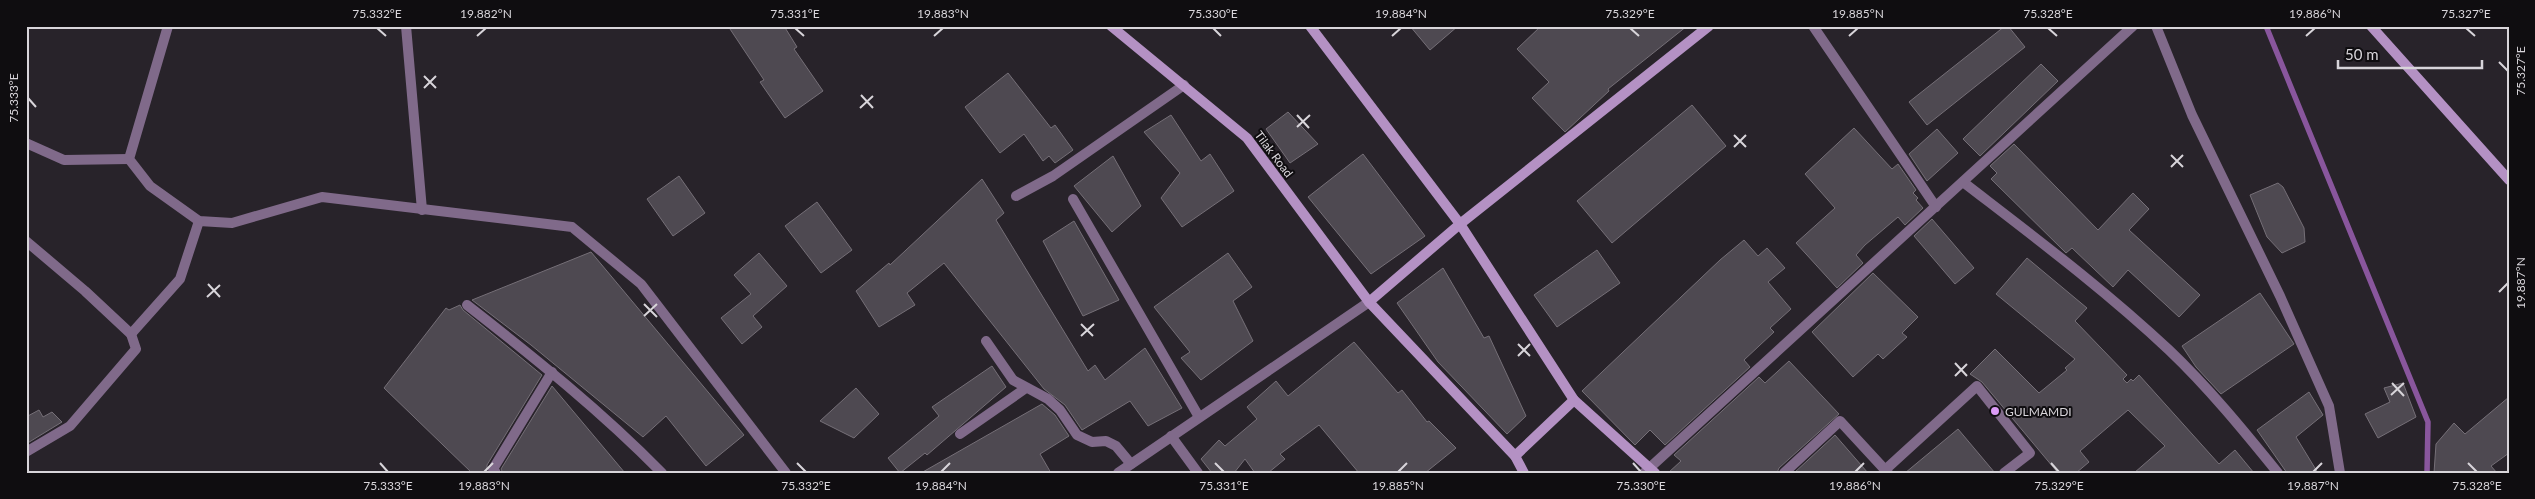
<svg xmlns="http://www.w3.org/2000/svg" width="2535" height="499" viewBox="0 0 2535 499" font-family="Lato,sans-serif">
  <rect width="100%" height="100%" fill="#28232a"/>
  <g fill="none" stroke-linecap="round" stroke-linejoin="round">
    <path stroke="#89569d" stroke-width="5.5" d="M2266 26 2428 422 2427 473"/>
  </g>
  <g fill="#4e4951" stroke="#756f77">
    <path d="M728 26H784L797 47 794 49 823 91 785 118 760 82 764 80Z"/>
    <path d="M1410 26H1458L1430 50Z"/>
    <path d="M1541 26H1687L1608 89 1609 91 1565 132 1532 98 1549 82 1517 49Z"/>
    <path d="M2005 26H2008L2025 47 1927 125 1909 102Z"/>
    <path d="M2041 64 2058 81 1980 156 1963 139Z"/>
    <path d="M1008 73 1051 128 1055 125 1073 150 1055 163 1049 156 1043 161 1024 134 1000 153 965 107Z"/>
    <path d="M1692 105 1726 146 1612 243 1577 201Z"/>
    <path d="M1288 112 1318 144 1290 163 1266 129Z"/>
    <path d="M1171 115 1201 161 1210 154 1234 191 1182 227 1161 198 1180 173 1144 132Z"/>
    <path d="M1854 128 1892 169 1898 164 1916 190 1913 193 1918 198 1916 200 1923 208 1905 225 1898 217 1865 245 1856 255 1863 263 1837 288 1796 243 1835 208 1805 174Z"/>
    <path d="M1937 129 1958 153 1927 181 1909 154Z"/>
    <path d="M2014 144 2098 230 2133 193 2149 209 2129 230 2200 295 2179 317 2128 270 2113 287 2072 248 2066 253 1991 179 1997 173 1990 166Z"/>
    <path d="M1363 154 1425 236 1371 274 1308 197Z"/>
    <path d="M1113 156 1141 206 1112 232 1074 186Z"/>
    <path d="M679 176 705 213 673 236 647 199Z"/>
    <path d="M982 179 1004 213 996 220 1088 371 1095 365 1105 380 1145 348 1182 408 1148 426 1130 401 1082 430 1065 405 1044 389 944 263 907 293 915 305 879 327 856 291 889 263 890 265Z"/>
    <path d="M2278 183 2283 187 2304 228 2305 242 2282 253 2267 237 2250 195Z"/>
    <path d="M817 202 852 250 821 273 785 226Z"/>
    <path d="M1932 219 1974 268 1955 284 1914 236Z"/>
    <path d="M1074 221 1119 300 1083 316 1043 241Z"/>
    <path d="M1744 240 1758 256 1767 248 1785 268 1768 282 1791 309 1770 328 1774 332 1744 360 1750 367 1665 445 1650 430 1635 445 1582 391 1720 260Z"/>
    <path d="M1597 250 1620 283 1557 327 1534 295Z"/>
    <path d="M591 252 744 435 706 466 666 416 643 437 531 345 472 300Z"/>
    <path d="M759 253 787 286 753 316 762 327 742 344 721 318 751 294 734 275Z"/>
    <path d="M1228 253 1252 287 1233 301 1253 341 1201 380 1181 358 1190 352 1154 307Z"/>
    <path d="M2027 258 2087 308 2075 321 2127 375 2123 379 2127 383 2131 379 2133 381 2139 375 2219 464 2235 450 2254 473H2134L2165 446 2128 410 2080 451 2089 462 2076 473H2058L1982 382 1970 374 1995 349 2039 393 2067 370 2065 368 2075 359 1996 294Z"/>
    <path d="M1443 268 1484 338 1489 336 1526 416 1507 434 1438 362 1397 303Z"/>
    <path d="M1873 273 1918 317 1902 333 1907 337 1883 359 1878 354 1853 377 1812 332Z"/>
    <path d="M2260 293 2294 344 2221 394 2196 367 2182 346Z"/>
    <path d="M460 305 463 310 542 375 487 465V473H472L384 388 446 308 449 310Z"/>
    <path d="M1354 342 1398 393 1402 390 1427 422 1429 421 1456 448 1425 473H1359L1319 425 1280 454 1285 459 1268 473H1255L1245 459 1234 473H1212L1201 459 1219 440 1225 446 1257 419 1247 407 1276 381 1288 396Z"/>
    <path d="M1789 361 1839 414 1779 468 1777 473H1668L1681 461 1674 455 1759 377 1765 383Z"/>
    <path d="M992 366 1006 387 927 455 925 453 900 473 888 458 939 416 932 407Z"/>
    <path d="M2403 383 2416 417 2378 438 2365 414 2390 402 2384 388Z"/>
    <path d="M552 386 625 473H503L501 469Z"/>
    <path d="M856 388 879 414 854 438 820 421Z"/>
    <path d="M2309 392 2323 415 2296 437 2318 473H2287L2257 430Z"/>
    <path d="M2509 397V453L2491 466 2497 473H2434L2436 444 2454 423 2465 434Z"/>
    <path d="M1042 404 1055 415 1069 436 1040 454 1051 473H921Z"/>
    <path d="M39 410 43 417 52 412 62 422 26 444V417Z"/>
    <path d="M1958 429 1995 473H1905Z"/>
    <path d="M1835 435 1868 473H1794Z"/>
  </g>
  <g fill="none" stroke-linecap="round" stroke-linejoin="round">
    <g stroke="#806a8a" stroke-width="10">
      <path d="M168 26 129 159 150 186 199 221 232 223 322 197 572 227 641 284 786 473"/>
      <path d="M406 26 422 210"/>
      <path d="M1813 26 1936 207"/>
      <path d="M2156 26 2192 115 2280 296 2329 406 2340 473"/>
      <path d="M26 143 64 160 129 159"/>
      <path d="M1963 182C2033 236 2104 289 2169 350 2208 387 2244 431 2278 473"/>
      <path d="M1016 196 1053 176 1184 85"/>
      <path d="M1073 199 1199 417"/>
      <path d="M26 241 85 291 131 334 136 349 70 426 26 452"/>
      <path d="M467 305C535 358 601 411 662 473"/>
      <path d="M131 334 180 279 199 221"/>
      <path d="M986 341 1013 380 1048 399 1060 410 1077 435 1092 442 1106 441 1116 446 1131 464"/>
      <path d="M960 434 1026 388"/>
      <path d="M1171 436 1198 473"/>
      <path d="M1885 470 1977 386 2030 453 2004 473"/>
      <path d="M496 473 493 469 552 372"/>
      <path d="M1118 473 1369 302"/>
      <path d="M1644 473 2133 26"/>
      <path d="M1784 473 1840 421 1888 473"/>
    </g>
    <g stroke="#b491c4" stroke-width="10">
      <path d="M1111 26 1247 138 1369 302 1515 456 1524 473"/>
      <path d="M1310 26 1460 224 1574 400 1655 473"/>
      <path d="M2371 26 2509 180"/>
      <path d="M1369 302 1460 224 1709 26"/>
      <path d="M1515 456 1574 400"/>
    </g>
  </g>
  <path fill="none" stroke="#d8d5da" stroke-width="2" d="M377 28 386 36M795 28 804 36M1213 28 1221 36M1630 28 1639 36M2048 28 2057 36M2466 28 2475 36M477 36 486 28M934 36 943 28M1392 36 1401 28M1849 36 1858 28M2306 36 2315 28M2499 62 2508 71M424 76 436 88M424 88 436 76M861 95 873 108M28 98 36 107M860 108 873 96M1297 115 1309 128M1297 127 1310 115M1734 135 1746 147M1734 147 1746 135M2171 155 2183 167M2171 167 2183 155M208 284 220 297M2499 292 2508 283M207 297 220 285M644 304 657 317M644 316 657 304M1081 324 1093 336M1081 336 1094 324M1518 344 1530 356M1518 356 1530 344M1955 363 1967 376M1955 376 1967 364M2392 383 2404 396M2391 395 2404 383M380 463 388 472M797 463 806 472M1215 463 1224 472M1633 463 1641 472M2051 463 2059 472M2468 463 2477 472M484 472 493 463M941 472 950 463M1398 472 1407 463M1855 472 1864 463M2313 472 2322 463"/>
  <circle fill="#db9af6" stroke="#0f0d10" stroke-width="2" cx="1995" cy="411" r="5"/>
  <g text-anchor="middle" dominant-baseline="central" stroke-width="4" stroke-linejoin="round" paint-order="stroke">
    <g font-size="12" fill="#d8d5da" stroke="#0f0d10">
      <text transform="translate(1274 154) rotate(53)">Tilak Road</text>
    </g>
    <g font-size="12" fill="#d8d5da" stroke="#0f0d10" text-anchor="start">
      <text x="2005" y="411">GULMAMDI</text>
    </g>
  </g>
  <rect width="2535" height="499" fill="none" stroke="#0f0d10" stroke-width="55"/>
  <path d="M2338 60v8h144v-8" fill="none" stroke="#d8d5da" stroke-width="2.5"/>
  <text x="2345" y="60" font-size="15" fill="#d8d5da" stroke="#0f0d10" stroke-width="4" paint-order="stroke">50 m</text>
  <rect x="28" y="28" width="2480" height="444" fill="none" stroke="#d8d5da" stroke-width="2"/>
  <g font-size="12" text-anchor="middle" fill="#d8d5da">
    <text x="377" y="18">75.332°E</text>
    <text x="486" y="18">19.882°N</text>
    <text x="795" y="18">75.331°E</text>
    <text x="943" y="18">19.883°N</text>
    <text x="1213" y="18">75.330°E</text>
    <text x="1401" y="18">19.884°N</text>
    <text x="1630" y="18">75.329°E</text>
    <text x="1858" y="18">19.885°N</text>
    <text x="2048" y="18">75.328°E</text>
    <text x="2315" y="18">19.886°N</text>
    <text x="2466" y="18">75.327°E</text>
    <text transform="translate(2521 71) rotate(-90)" y="4">75.327°E</text>
    <text transform="translate(14 98) rotate(-90)" y="4">75.333°E</text>
    <text transform="translate(2521 283) rotate(-90)" y="4">19.887°N</text>
    <text x="388" y="490">75.333°E</text>
    <text x="484" y="490">19.883°N</text>
    <text x="806" y="490">75.332°E</text>
    <text x="941" y="490">19.884°N</text>
    <text x="1224" y="490">75.331°E</text>
    <text x="1398" y="490">19.885°N</text>
    <text x="1641" y="490">75.330°E</text>
    <text x="1855" y="490">19.886°N</text>
    <text x="2059" y="490">75.329°E</text>
    <text x="2313" y="490">19.887°N</text>
    <text x="2477" y="490">75.328°E</text>
  </g>
</svg>
